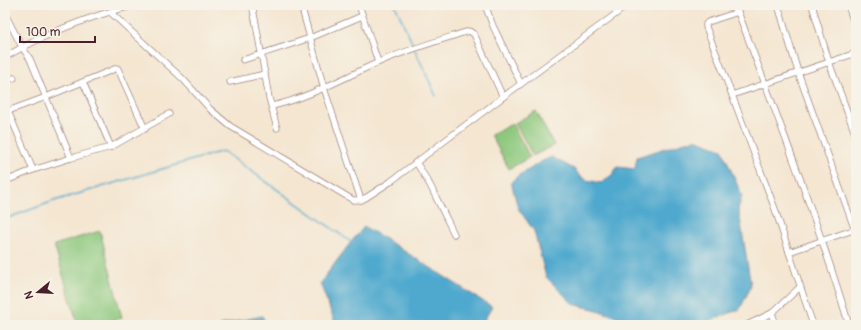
<svg xmlns="http://www.w3.org/2000/svg" width="861" height="330" viewBox="0 0 861 330" font-family="Pangolin,sans-serif">
  <rect width="100%" height="100%" fill="#f7f3e8"/>
  <filter id="ink" filterUnits="userSpaceOnUse"><feTurbulence type="fractalNoise" baseFrequency=".025" numOctaves="2"/><feDisplacementMap in="SourceGraphic" scale="8" xChannelSelector="R" yChannelSelector="G"/><feConvolveMatrix kernelMatrix="1 2 1 2 8 2 1 2 1" color-interpolation-filters="sRGB"/></filter>
  <filter id="wash" filterUnits="userSpaceOnUse"><feTurbulence type="fractalNoise" baseFrequency=".012" numOctaves="4" result="noise"/><feDisplacementMap in="SourceGraphic" scale="16" xChannelSelector="R" yChannelSelector="G"/><feGaussianBlur stdDeviation="0.9" result="paint"/><feColorMatrix in="noise" values="0 0 0 0 0 0 0 0 0 0 0 0 0 0 0 0 0 1.4 0 .05"/><feComposite in="paint" operator="in"/></filter>
  <g filter="url(#wash)">
    <rect width="100%" height="100%" fill="#f4e6d1"/>
    <g fill="#8cc87d" stroke="#6b7454">
      <path d="M536 111 554 145 533 156 515 123Z"/>
      <path d="M512 124 530 157 509 169 491 135Z"/>
      <path d="M100 231 122 318 113 320 111 325H78L54 245Z"/>
    </g>
    <g fill="#50a9ce" stroke="#4d647c">
      <path d="M695 139 722 149 742 196 738 209 741 224 751 286 740 309 700 325H637L631 322 597 310 573 304 546 277 534 231 518 208 511 182 519 175 530 169 540 162 552 157 574 169 580 176 587 180 601 183 613 174 617 167 635 169 637 157Z"/>
      <path d="M364 227 379 235 492 307 481 325H336L320 283 351 242Z"/>
      <path d="M262 316 267 325H220Z"/>
    </g>
    <g fill="none" stroke-linecap="round" stroke-linejoin="round">
      <g stroke="#50a9ce" stroke-width="1.5">
        <path d="M395 5 414 47"/>
        <path d="M415 50 436 96"/>
        <path d="M5 219 54 201 223 151 351 242"/>
      </g>
    </g>
  </g>
  <g filter="url(#ink)">
    <g fill="none" stroke-linecap="round" stroke-linejoin="round">
      <defs>
        <g id="minor">
          <path d="M252 5 256 24 269 98C272 108 274 118 277 128"/>
          <path d="M301 5 324 88 361 200"/>
          <path d="M359 5 378 62"/>
          <path d="M485 5 493 26 521 84"/>
          <path d="M735 5 738 12C777 115 817 219 849 325"/>
          <path d="M778 5 798 72 856 233"/>
          <path d="M812 5 829 62 856 136"/>
          <path d="M848 5 856 29"/>
          <path d="M110 12 183 79 210 109 230 126 353 200H361L367 197 390 182 503 97 628 5"/>
          <path d="M738 12 708 22 706 24V27L732 95 775 209 813 325"/>
          <path d="M5 14 22 47 30 59 71 158"/>
          <path d="M5 57C45 34 90 16 135 5"/>
          <path d="M243 60 310 38 362 16"/>
          <path d="M5 79 14 78"/>
          <path d="M83 82 111 147"/>
          <path d="M230 82 265 74"/>
          <path d="M732 95 856 53"/>
          <path d="M272 106C308 98 343 78 377 63 406 50 438 41 469 31L474 34 503 97"/>
          <path d="M5 110 8 111 46 97 117 68 118 69 145 129"/>
          <path d="M8 111 33 170"/>
          <path d="M416 162 430 185 454 234"/>
          <path d="M8 180 33 170 71 158 111 147 169 114"/>
          <path d="M789 252 856 229"/>
          <path d="M772 313 776 325"/>
          <path d="M747 325 772 313 800 287"/>
        </g>
      </defs>
      <use href="#minor" stroke="#9f827e" stroke-width="7"/>
      <use href="#minor" stroke="#fff" stroke-width="5.5"/>
    </g>
  </g>
  <rect width="861" height="330" fill="none" stroke="#f7f3e8" stroke-width="20"/>
  <g transform="translate(38 292) rotate(252)" stroke="#f7f3e8" stroke-width="3" paint-order="stroke">
  <path d="M0-3L7 15L0 10L-7 15Z" fill="#4a1f2b"/>
  <text y="-6" font-size="11" font-weight="bold" text-anchor="middle" fill="#4a1f2b">N</text>
  </g>
  <path d="M20 36v6h75v-6" fill="none" stroke="#4a1f2b" stroke-width="2"/>
  <text x="26" y="36" font-size="12" fill="#4a1f2b" stroke="#f7f3e8" stroke-width="3" paint-order="stroke">100 m</text>
</svg>
